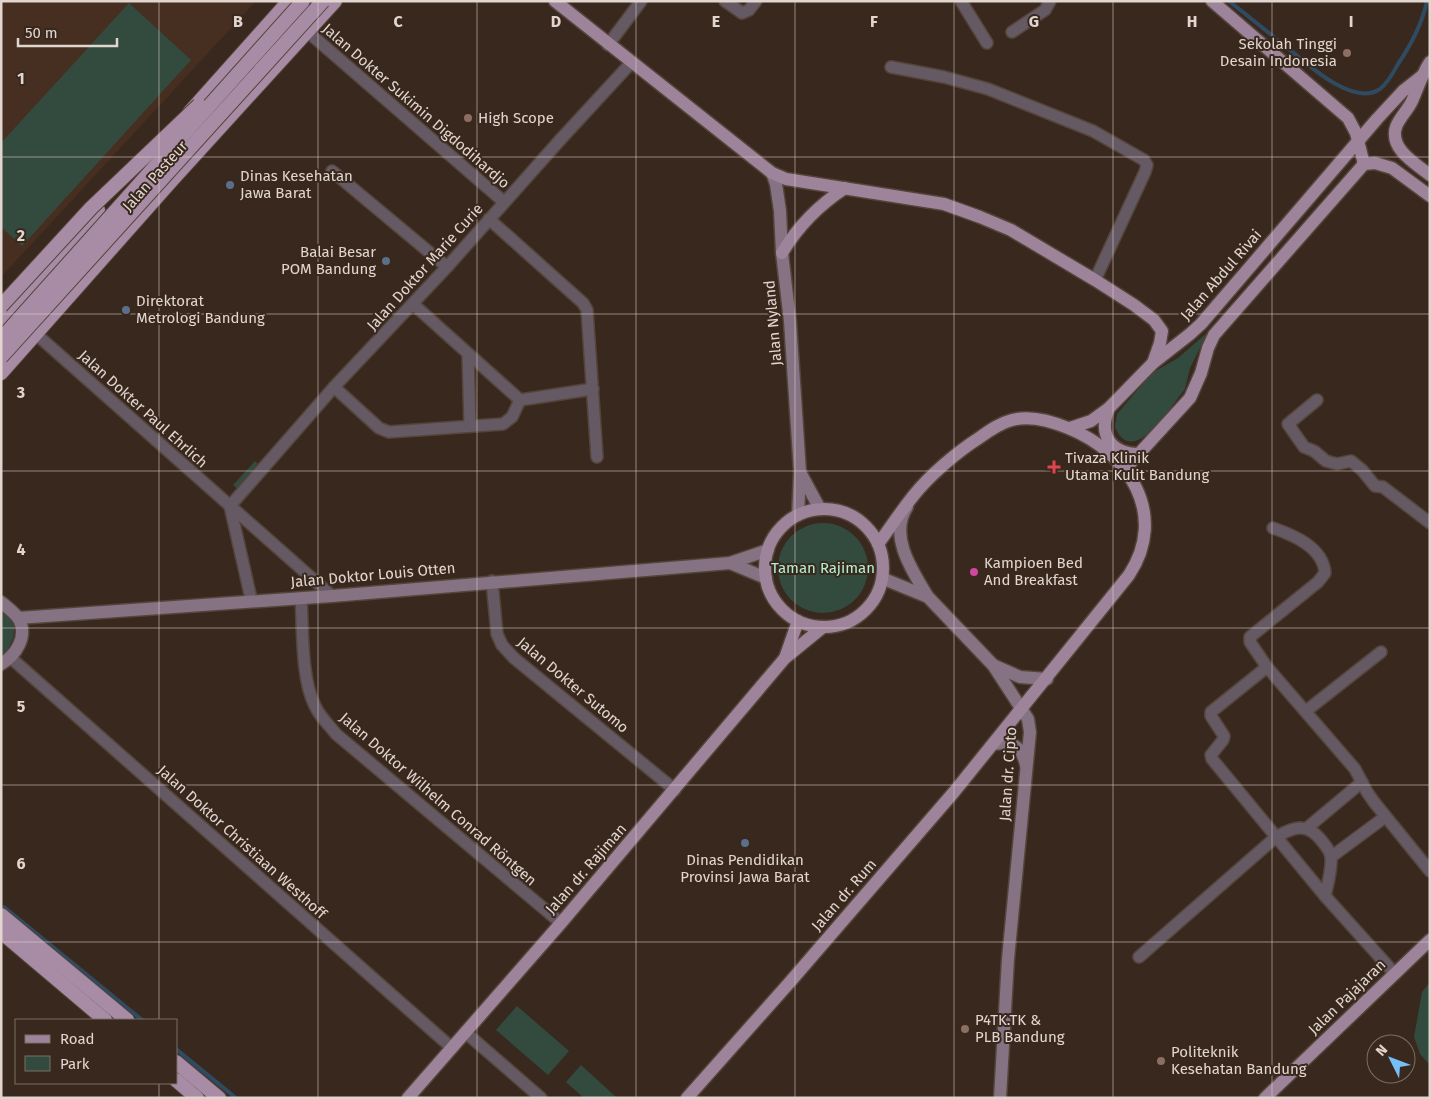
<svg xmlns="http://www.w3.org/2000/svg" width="1431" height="1099" viewBox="0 0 1431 1099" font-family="'Fira Sans',sans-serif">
  <rect width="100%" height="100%" fill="#39281d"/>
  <path fill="#462f21" d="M1 1H256L1 277Z"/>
  <g fill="#324b3e">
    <path d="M129 3 191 60 22 246 1 227V143Z"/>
    <path d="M1208 332 1190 368 1185 389 1181 394C1168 411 1132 468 1115 427L1117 414 1152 373 1178 358Z"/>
    <path d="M255 461 260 466 239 490 233 485Z"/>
    <circle cx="823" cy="568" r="45"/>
    <path d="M1 605 15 623 13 638 6 654 1 656Z"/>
    <path d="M1430 982V1065L1420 1054 1414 1037 1422 992Z"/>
    <path d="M517 1006 569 1051 548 1075 496 1030Z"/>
    <path d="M581 1065 616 1097 615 1098H584L566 1082Z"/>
  </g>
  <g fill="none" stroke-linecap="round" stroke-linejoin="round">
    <g stroke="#2e4b62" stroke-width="4">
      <path d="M1229 1 1274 37"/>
      <path d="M1278 40C1300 57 1351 109 1380 89 1388 83 1393 73 1398 64 1411 45 1422 24 1427 1"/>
      <path d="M4 907 142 1020"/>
      <path d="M176 1049 236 1098"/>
    </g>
    <defs>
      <g id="minor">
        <path d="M725 1 742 13 749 10 756 1"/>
        <path d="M961 1 987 43"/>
        <path d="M308 32 504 202"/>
        <path d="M1012 32 1045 10 1050 1"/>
        <path d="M608 45 641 1"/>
        <path d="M891 67 944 77 988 89 1093 131 1144 160 1147 165 1145 172 1095 280"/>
        <path d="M332 171 447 267"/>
        <path d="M489 219 583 303 587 310 597 457"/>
        <path d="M413 304 520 400"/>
        <path d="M36 334 332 596"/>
        <path d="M468 355 470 426"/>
        <path d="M334 387 379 428 389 432 503 424 512 417 520 400 593 389"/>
        <path d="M1317 400 1288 424 1304 447 1314 451 1326 461 1337 464 1351 461 1362 470 1375 486 1383 487 1430 523"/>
        <path d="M230 506 334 387 447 267 560 140 631 63"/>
        <path d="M230 506 250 594V601"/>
        <path d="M492 581 497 634 502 645 514 658 675 790"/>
        <path d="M301 598C303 629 301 679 315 706 320 717 329 725 336 734L561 923"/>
        <path d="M11 658 452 1048"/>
        <path d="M1267 667 1250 642V637L1318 582 1325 573C1323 547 1293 535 1273 528"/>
        <path d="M1306 711 1381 652"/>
        <path d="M1307 828 1362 782"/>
        <path d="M1331 857 1385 817"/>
        <path d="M1139 957 1276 837C1293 827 1307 822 1321 840 1325 845 1330 850 1331 857 1332 869 1328 884 1325 896"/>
        <path d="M1395 974 1325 896 1212 759 1211 755 1223 740 1224 736 1211 716V712L1267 667 1355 769 1367 792 1374 802 1430 871"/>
        <path d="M465 1032 541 1098"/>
      </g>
      <g id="secondary">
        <path d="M772 173 776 184 780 211 782 253 790 321 800 472 798 515"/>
        <path d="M800 472 820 509"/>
        <path d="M907 507C888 536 913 572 928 597"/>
        <path d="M730 563 766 578"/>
        <path d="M884 579 928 597 993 665 1028 719 1030 732 1008 959 1000 1098"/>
        <path d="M1 602C7 607 15 613 19 619 28 637 16 655 1 664"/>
        <path d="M18 618 332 596 730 563 768 550"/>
        <path d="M993 665 1020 677 1047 679"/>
        <path d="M993 744C1011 741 1022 745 1026 765"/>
      </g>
      <g id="primary">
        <path d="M555 1 772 173 786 179 944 204 980 217 1011 230 1095 280 1134 305 1154 320 1162 331 1160 343 1153 363"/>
        <path d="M1212 1 1348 118 1356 133 1364 164"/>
        <path d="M1430 62C1422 74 1418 88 1412 101 1408 110 1399 118 1396 127 1389 149 1416 164 1430 175"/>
        <path d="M1364 164 1375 163 1392 168 1430 196"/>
        <path d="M782 253C798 226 819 205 845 188"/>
        <path d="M1109 408C1098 434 1110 453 1138 454"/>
        <path d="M1070 428 1091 421 1109 408 1153 363 1190 334 1201 324 1377 119 1403 91 1422 76"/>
        <path d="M1125 469 1190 398 1201 373 1208 348 1214 335 1364 164"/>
        <circle cx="824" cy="568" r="59"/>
        <path d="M785 658 798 621"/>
        <path d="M408 1098 561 923 785 658 823 627"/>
        <path d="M687 1098 790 982 954 792 1129 575C1169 514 1128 452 1068 428 1051 421 1030 415 1012 420 1000 423 990 430 979 438 957 452 930 475 914 495 901 511 890 528 878 544"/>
        <path d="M1265 1098 1430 940"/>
      </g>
      <g id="trunk">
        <path d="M190 112 289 1"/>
        <path d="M1 320 98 210"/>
        <path d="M1 373 171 181 335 1"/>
        <path d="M1 915 127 1020"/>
        <path d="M1 932 105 1020"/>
        <path d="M176 1062 219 1098"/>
        <path d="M176 1080 197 1098"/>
      </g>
    </defs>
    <use href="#minor" stroke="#544439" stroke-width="14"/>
    <use href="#secondary" stroke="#544439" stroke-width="15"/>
    <use href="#primary" stroke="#544439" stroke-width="15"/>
    <use href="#trunk" stroke="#544439" stroke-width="16"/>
    <use href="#minor" stroke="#655964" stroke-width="11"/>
    <use href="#secondary" stroke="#857283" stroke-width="12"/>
    <use href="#primary" stroke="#9d849b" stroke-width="12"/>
    <use href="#trunk" stroke="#a88ca6" stroke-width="14"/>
    <defs>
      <g id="trunk-bridge">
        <path d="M1 306 91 208 199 105"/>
        <path d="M1 339 303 1"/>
        <path d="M1 357 323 1"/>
      </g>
    </defs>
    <use href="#trunk-bridge" stroke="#544439" stroke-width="16" stroke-linecap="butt"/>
    <use href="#trunk-bridge" stroke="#a88ca6" stroke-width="14"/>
  </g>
  <path fill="none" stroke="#e1d6cf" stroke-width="1" stroke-opacity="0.55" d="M159 1V1020M318 1V1098M477 1V1098M636 1V1098M795 1V1098M954 1V1098M1113 1V1098M1272 1V1098M1 157H1430M1 314H1430M1 471H1430M1 628H1430M1 785H1430M1 942H1430M159 1083V1098"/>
  <g fill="#8d6e63" stroke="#39281d" stroke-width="2">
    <circle cx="1347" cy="53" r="5"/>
    <circle cx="468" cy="118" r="5"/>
    <circle cx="965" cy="1029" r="5"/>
    <circle cx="1161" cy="1061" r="5"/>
  </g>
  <g fill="#5c6f8a" stroke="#39281d" stroke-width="2">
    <circle cx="230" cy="185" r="5"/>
    <circle cx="386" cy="261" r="5"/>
    <circle cx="126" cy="310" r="5"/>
    <circle cx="745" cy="843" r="5"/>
  </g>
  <path fill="#e0444e" stroke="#39281d" stroke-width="2" d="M1051.5 459.5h5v5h5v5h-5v5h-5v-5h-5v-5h5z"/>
  <circle fill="#d1479c" stroke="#39281d" stroke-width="2" cx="974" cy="572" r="5"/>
  <g text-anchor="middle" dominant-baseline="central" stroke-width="4" stroke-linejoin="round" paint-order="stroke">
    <g font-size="15" fill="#e1d6cf" stroke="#39281d" text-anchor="start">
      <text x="1337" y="44" text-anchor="end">Sekolah Tinggi<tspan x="1337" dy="17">Desain Indonesia</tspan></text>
      <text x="478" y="118">High Scope</text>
      <text x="240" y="176">Dinas Kesehatan<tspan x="240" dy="17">Jawa Barat</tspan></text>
      <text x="376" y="252" text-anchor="end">Balai Besar<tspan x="376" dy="17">POM Bandung</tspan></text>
      <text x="136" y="301">Direktorat<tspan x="136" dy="17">Metrologi Bandung</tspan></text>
      <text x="1065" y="458">Tivaza Klinik<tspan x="1065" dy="17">Utama Kulit Bandung</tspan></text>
      <text x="984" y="563">Kampioen Bed<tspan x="984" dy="17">And Breakfast</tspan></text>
      <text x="745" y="860" text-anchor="middle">Dinas Pendidikan<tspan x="745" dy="17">Provinsi Jawa Barat</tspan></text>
      <text x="975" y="1020">P4TK.TK &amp;<tspan x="975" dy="17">PLB Bandung</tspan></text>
      <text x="1171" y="1052">Politeknik<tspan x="1171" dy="17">Kesehatan Bandung</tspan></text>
    </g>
    <g font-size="15" fill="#e1d6cf" stroke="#39281d">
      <text transform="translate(416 106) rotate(41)">Jalan Dokter Sukimin Digdodihardjo</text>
      <text transform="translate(155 176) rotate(-48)">Jalan Pasteur</text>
      <text transform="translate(425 267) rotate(-48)">Jalan Doktor Marie Curie</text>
      <text transform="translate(1221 275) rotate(-49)">Jalan Abdul Rivai</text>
      <text transform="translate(773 323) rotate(-95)">Jalan Nyland</text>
      <text transform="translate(143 409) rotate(42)">Jalan Dokter Paul Ehrlich</text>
      <text transform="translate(373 575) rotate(-5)">Jalan Doktor Louis Otten</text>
      <text transform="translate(573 685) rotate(40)">Jalan Dokter Sutomo</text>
      <text transform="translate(1008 774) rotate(-86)">Jalan dr. Cipto</text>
      <text transform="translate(438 799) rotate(41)">Jalan Doktor Wilhelm Conrad Röntgen</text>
      <text transform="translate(242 842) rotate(42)">Jalan Doktor Christiaan Westhoff</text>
      <text transform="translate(586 869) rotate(-49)">Jalan dr. Rajiman</text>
      <text transform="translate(844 895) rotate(-49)">Jalan dr. Rum</text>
      <text transform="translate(1347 997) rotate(-44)">Jalan Pajajaran</text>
    </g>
    <g font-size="15" fill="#b0f2d0" stroke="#39281d">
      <text x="823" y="568">Taman Rajiman</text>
    </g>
  </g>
  <g font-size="16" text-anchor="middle" font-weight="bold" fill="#e1d6cf" stroke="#39281d" stroke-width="4" stroke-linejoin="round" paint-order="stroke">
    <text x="238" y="27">B</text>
    <text x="398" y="27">C</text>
    <text x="556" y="27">D</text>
    <text x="716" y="27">E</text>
    <text x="874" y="27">F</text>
    <text x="1034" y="27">G</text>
    <text x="1192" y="27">H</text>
    <text x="1351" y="27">I</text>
    <text x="21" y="84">1</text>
    <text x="21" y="241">2</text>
    <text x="21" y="398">3</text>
    <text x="21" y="555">4</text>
    <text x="21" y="712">5</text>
    <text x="21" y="869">6</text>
  </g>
  <rect width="1431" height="1099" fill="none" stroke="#e1d6cf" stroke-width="5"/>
  <rect x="15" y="1019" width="162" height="65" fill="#39281d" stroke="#7c6e64"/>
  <rect x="25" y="1035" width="25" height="8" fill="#9d849b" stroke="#7c6e64"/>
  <text x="60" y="1044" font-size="15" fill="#e1d6cf">Road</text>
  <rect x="25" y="1056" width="25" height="15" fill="#324b3e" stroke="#7c6e64"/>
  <text x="60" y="1069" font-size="15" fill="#e1d6cf">Park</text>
  <g transform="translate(1391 1059) rotate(312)"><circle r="24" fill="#39281d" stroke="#7c6e64"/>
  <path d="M0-4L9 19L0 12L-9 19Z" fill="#75c0f6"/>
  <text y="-8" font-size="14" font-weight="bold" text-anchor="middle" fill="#e1d6cf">N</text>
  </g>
  <path d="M18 38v8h99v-8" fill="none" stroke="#e1d6cf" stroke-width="2.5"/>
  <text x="25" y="38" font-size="15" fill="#e1d6cf" stroke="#39281d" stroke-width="4" paint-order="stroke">50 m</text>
</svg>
